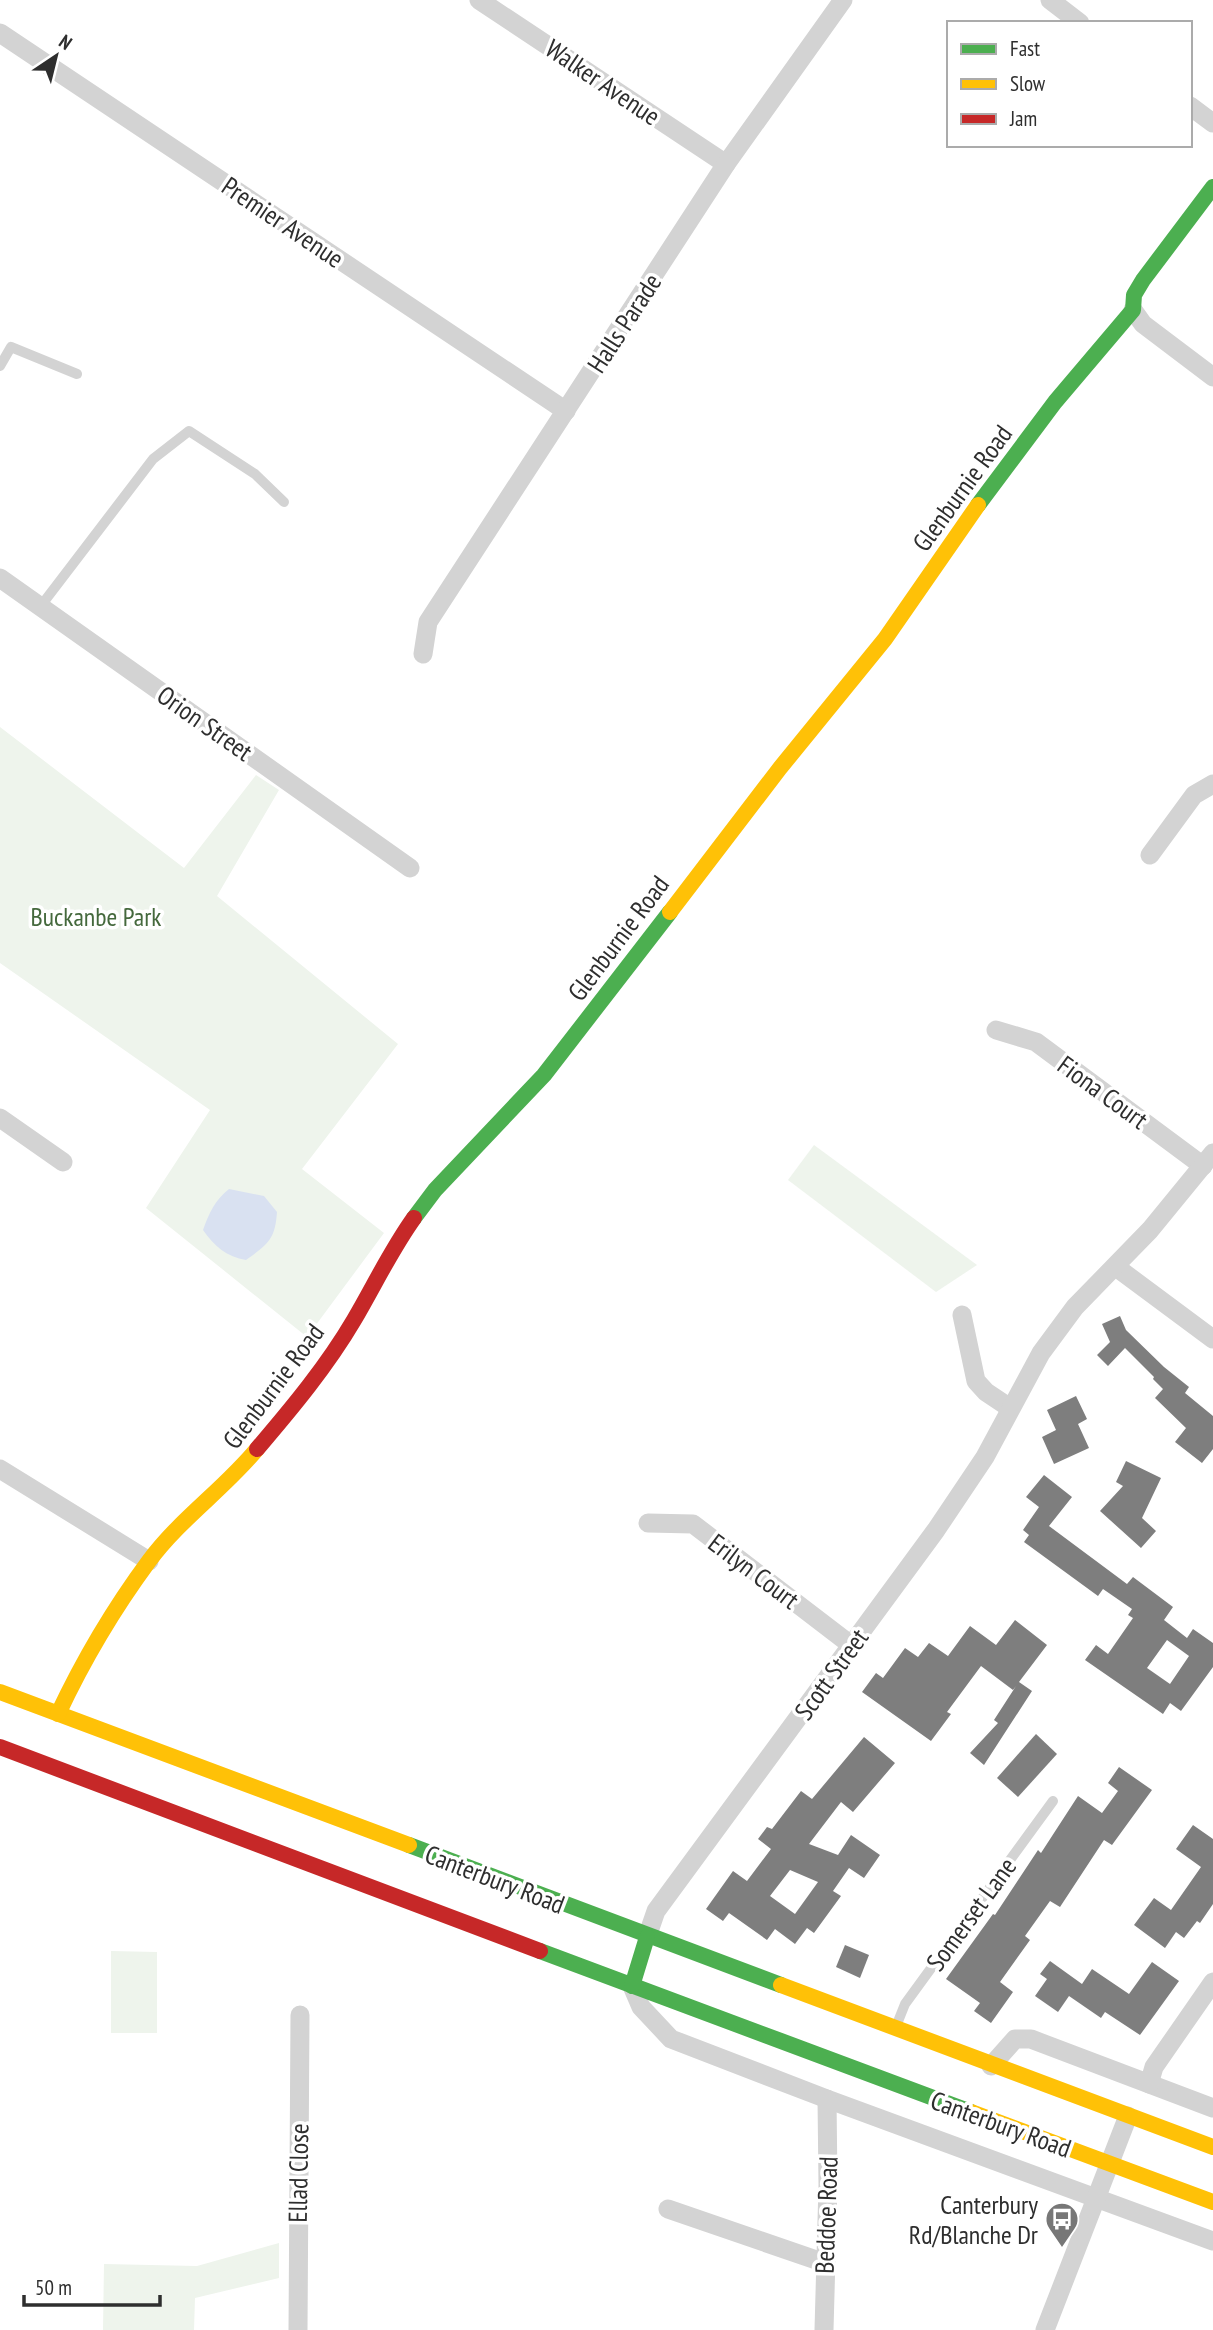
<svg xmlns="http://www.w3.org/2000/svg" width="1213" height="2330" viewBox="0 0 1213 2330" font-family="'PT Sans Narrow',sans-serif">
  <rect width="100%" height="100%" fill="#fff"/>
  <g fill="#eef4ec">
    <path d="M0 727 184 868 256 775 279 790 217 896 398 1044 302 1169 384 1233 307 1337 146 1208 210 1110 0 963Z"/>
    <path d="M814 1145 977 1265 936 1292 788 1180Z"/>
    <path d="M111 1951 157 1952V2033H111Z"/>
    <path d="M279 2243V2278L195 2298 194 2330H103L104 2264 197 2266Z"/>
  </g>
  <path fill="#d9e1f1" d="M229 1189 264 1196 277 1212C275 1240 268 1244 246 1260 227 1257 214 1246 203 1230 209 1213 215 1200 229 1189Z"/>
  <g fill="#7e7e7e" fill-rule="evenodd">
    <path d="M1120 1316 1126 1330 1164 1367 1189 1387 1185 1393 1213 1416V1449L1202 1463 1175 1442 1186 1428 1155 1398 1163 1389 1153 1379 1154 1377 1125 1348 1108 1366 1097 1355 1110 1342 1102 1324Z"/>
    <path d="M1076 1396 1087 1419 1078 1424 1089 1448 1054 1464 1042 1437 1056 1430 1047 1410Z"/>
    <path d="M1126 1461 1161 1478 1142 1518 1156 1531 1141 1548 1100 1511 1123 1486 1116 1482Z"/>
    <path d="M1044 1475 1072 1497 1049 1526 1127 1584 1133 1577 1173 1607 1164 1620 1187 1638 1193 1629 1213 1643V1667L1181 1711 1170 1703 1163 1714 1085 1660 1096 1645 1108 1654 1133 1618 1128 1615 1132 1609 1103 1589 1098 1596 1024 1542 1029 1535 1023 1530 1039 1507 1026 1497ZM1167 1640 1189 1656 1170 1684 1147 1668Z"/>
    <path d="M1015 1620 1047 1645 1019 1682 1032 1691 984 1765 970 1753 998 1723 994 1720 1016 1686 1013 1690 981 1666 947 1712 951 1714 931 1741 862 1692 876 1673 883 1678 905 1648 918 1657 929 1643 948 1656 970 1626 996 1645Z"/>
    <path d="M1036 1734 1057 1754 1018 1797 997 1778Z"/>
    <path d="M864 1737 895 1763 853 1812 841 1802 809 1844 838 1855 851 1835 880 1855 864 1878 849 1868 833 1891 841 1896 814 1933 807 1928 795 1944 775 1929 767 1940 729 1913 723 1921 706 1909 733 1871 747 1881 771 1849 758 1839 767 1827 772 1829 801 1791 812 1799ZM790 1870 818 1882 795 1914 770 1896Z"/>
    <path d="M1119 1767 1152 1790 1112 1845 1104 1840 1060 1907 1050 1901 1025 1936 1030 1940 1000 1982 1013 1992 991 2023 974 2011 980 2003 946 1979 993 1914 995 1915 1038 1850 1041 1853 1078 1796 1102 1813 1118 1791 1108 1783Z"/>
    <path d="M1193 1825 1213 1839V1904L1200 1923 1197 1921 1184 1938 1176 1932 1165 1948 1134 1925 1154 1898 1171 1910 1201 1867 1176 1849Z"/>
    <path d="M845 1945 869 1955 860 1978 836 1967Z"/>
    <path d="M1050 1961 1082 1984 1092 1969 1129 1994 1152 1962 1179 1981 1140 2035 1105 2012 1101 2018 1069 1996 1058 2012 1035 1996 1047 1979 1040 1974Z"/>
  </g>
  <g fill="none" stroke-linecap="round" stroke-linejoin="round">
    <g stroke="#d3d3d3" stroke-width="10">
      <path d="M0 366 11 347 77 374"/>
      <path d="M40 607 153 459 189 431 255 474 284 502"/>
      <path d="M897 2024 905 2004 1053 1801"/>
    </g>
    <g stroke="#d3d3d3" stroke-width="19">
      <path d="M479 0 726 164"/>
      <path d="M1050 0 1080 23"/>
      <path d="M0 33 566 411"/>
      <path d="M1190 106 1213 123"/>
      <path d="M1133 310 1143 324 1213 377"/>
      <path d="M0 578 410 868"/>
      <path d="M423 654 428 622 726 164 843 0"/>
      <path d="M1150 855 1194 795 1213 784"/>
      <path d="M996 1030 1036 1042 1203 1166"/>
      <path d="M0 1118 63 1162"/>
      <path d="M1116 1267 1213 1339"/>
      <path d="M962 1315 976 1381 986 1392 1010 1408"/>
      <path d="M0 1469 149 1561"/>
      <path d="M648 1523 693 1524 851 1645"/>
      <path d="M647 1937 656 1911 936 1530 985 1457 1041 1353 1075 1307 1150 1230 1213 1153"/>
      <path d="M632 1986 641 2007 671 2039 827 2099 1213 2241"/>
      <path d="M991 2066 1015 2039H1031L1213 2108"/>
      <path d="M1149 2084 1154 2067 1213 1982"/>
      <path d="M668 2209 825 2263"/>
      <path d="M298 2330 300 2015"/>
      <path d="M824 2330 828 2185 827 2099"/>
      <path d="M1045 2330 1128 2116"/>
    </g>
    <g stroke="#4caf50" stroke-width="16">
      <path d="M978 505 1055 402 1133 310 1134 295 1143 280 1213 187"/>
      <path d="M414 1218 435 1190 544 1075 670 912"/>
      <path d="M409 1845 781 1985"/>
      <path d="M540 1951 971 2112"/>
      <path d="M632 1986 647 1937"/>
    </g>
    <g stroke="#ffc107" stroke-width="16">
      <path d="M670 912 780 768 885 639 978 505"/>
      <path d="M0 1692 409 1845"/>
      <path d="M58 1714C82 1663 115 1607 149 1561 180 1519 224 1489 257 1449"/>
      <path d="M781 1985 1213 2147"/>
      <path d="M971 2112 1213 2202"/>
    </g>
    <g stroke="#c62828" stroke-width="16">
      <path d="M257 1449C292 1408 327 1366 354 1320 374 1286 391 1250 414 1218"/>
      <path d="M0 1747 540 1951"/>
    </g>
  </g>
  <defs>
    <symbol id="bus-pin" viewBox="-11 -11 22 30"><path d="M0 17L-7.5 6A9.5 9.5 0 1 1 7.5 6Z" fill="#777" stroke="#fff"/><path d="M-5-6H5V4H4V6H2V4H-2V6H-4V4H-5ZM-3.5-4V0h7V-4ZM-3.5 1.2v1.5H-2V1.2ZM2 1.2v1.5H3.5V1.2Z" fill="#fff"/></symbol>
  </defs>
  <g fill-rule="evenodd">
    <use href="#bus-pin" x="1043" y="2200" width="38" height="52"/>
  </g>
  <g text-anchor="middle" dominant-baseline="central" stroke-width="7" stroke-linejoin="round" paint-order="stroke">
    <g font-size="26" fill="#2e2e2e" stroke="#fff">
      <text transform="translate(603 82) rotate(34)">Walker Avenue</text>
      <text transform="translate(283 222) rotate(34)">Premier Avenue</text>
      <text transform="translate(624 323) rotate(-57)">Halls Parade</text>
      <text transform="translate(962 488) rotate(-54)">Glenburnie Road</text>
      <text transform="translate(205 723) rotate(35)">Orion Street</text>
      <text transform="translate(618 938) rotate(-53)">Glenburnie Road</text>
      <text transform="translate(1103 1092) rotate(36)">Fiona Court</text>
      <text transform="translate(273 1386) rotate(-53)">Glenburnie Road</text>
      <text transform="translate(754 1571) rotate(37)">Erilyn Court</text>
      <text transform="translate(831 1674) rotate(-54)">Scott Street</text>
      <text transform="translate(495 1879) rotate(21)">Canterbury Road</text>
      <text transform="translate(971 1914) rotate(-54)">Somerset Lane</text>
      <text transform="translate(1001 2124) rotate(20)">Canterbury Road</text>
      <text transform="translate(298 2173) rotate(-89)">Ellad Close</text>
      <text transform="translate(826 2215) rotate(-88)">Beddoe Road</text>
    </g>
    <g font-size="26" fill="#45693d" stroke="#fff">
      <text x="96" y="916">Buckanbe Park</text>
    </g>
    <g font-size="26" fill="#2e2e2e" stroke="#fff" text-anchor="end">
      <text x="1038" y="2204">Canterbury<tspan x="1038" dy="30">Rd/Blanche Dr</tspan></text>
    </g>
  </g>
  <rect x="947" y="21" width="245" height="126" fill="#ffffff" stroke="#ababab" stroke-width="2"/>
  <rect x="961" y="44" width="35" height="10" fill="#4caf50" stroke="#ababab" stroke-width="2"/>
  <text x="1010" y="56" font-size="21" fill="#2e2e2e">Fast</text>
  <rect x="961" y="79" width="35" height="10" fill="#ffc107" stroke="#ababab" stroke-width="2"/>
  <text x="1010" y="91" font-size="21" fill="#2e2e2e">Slow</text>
  <rect x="961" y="114" width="35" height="10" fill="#c62828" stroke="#ababab" stroke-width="2"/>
  <text x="1010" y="126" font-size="21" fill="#2e2e2e">Jam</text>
  <g transform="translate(56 56) rotate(35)" stroke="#ffffff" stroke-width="5" paint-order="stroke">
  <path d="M0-5L12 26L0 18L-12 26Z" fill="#2e2e2e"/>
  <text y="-10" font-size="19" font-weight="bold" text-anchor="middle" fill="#2e2e2e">N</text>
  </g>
  <path d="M24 2295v10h136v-10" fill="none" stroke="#2e2e2e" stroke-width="3.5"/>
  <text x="35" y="2295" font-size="21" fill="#2e2e2e" stroke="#ffffff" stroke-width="5" paint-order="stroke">50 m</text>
</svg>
